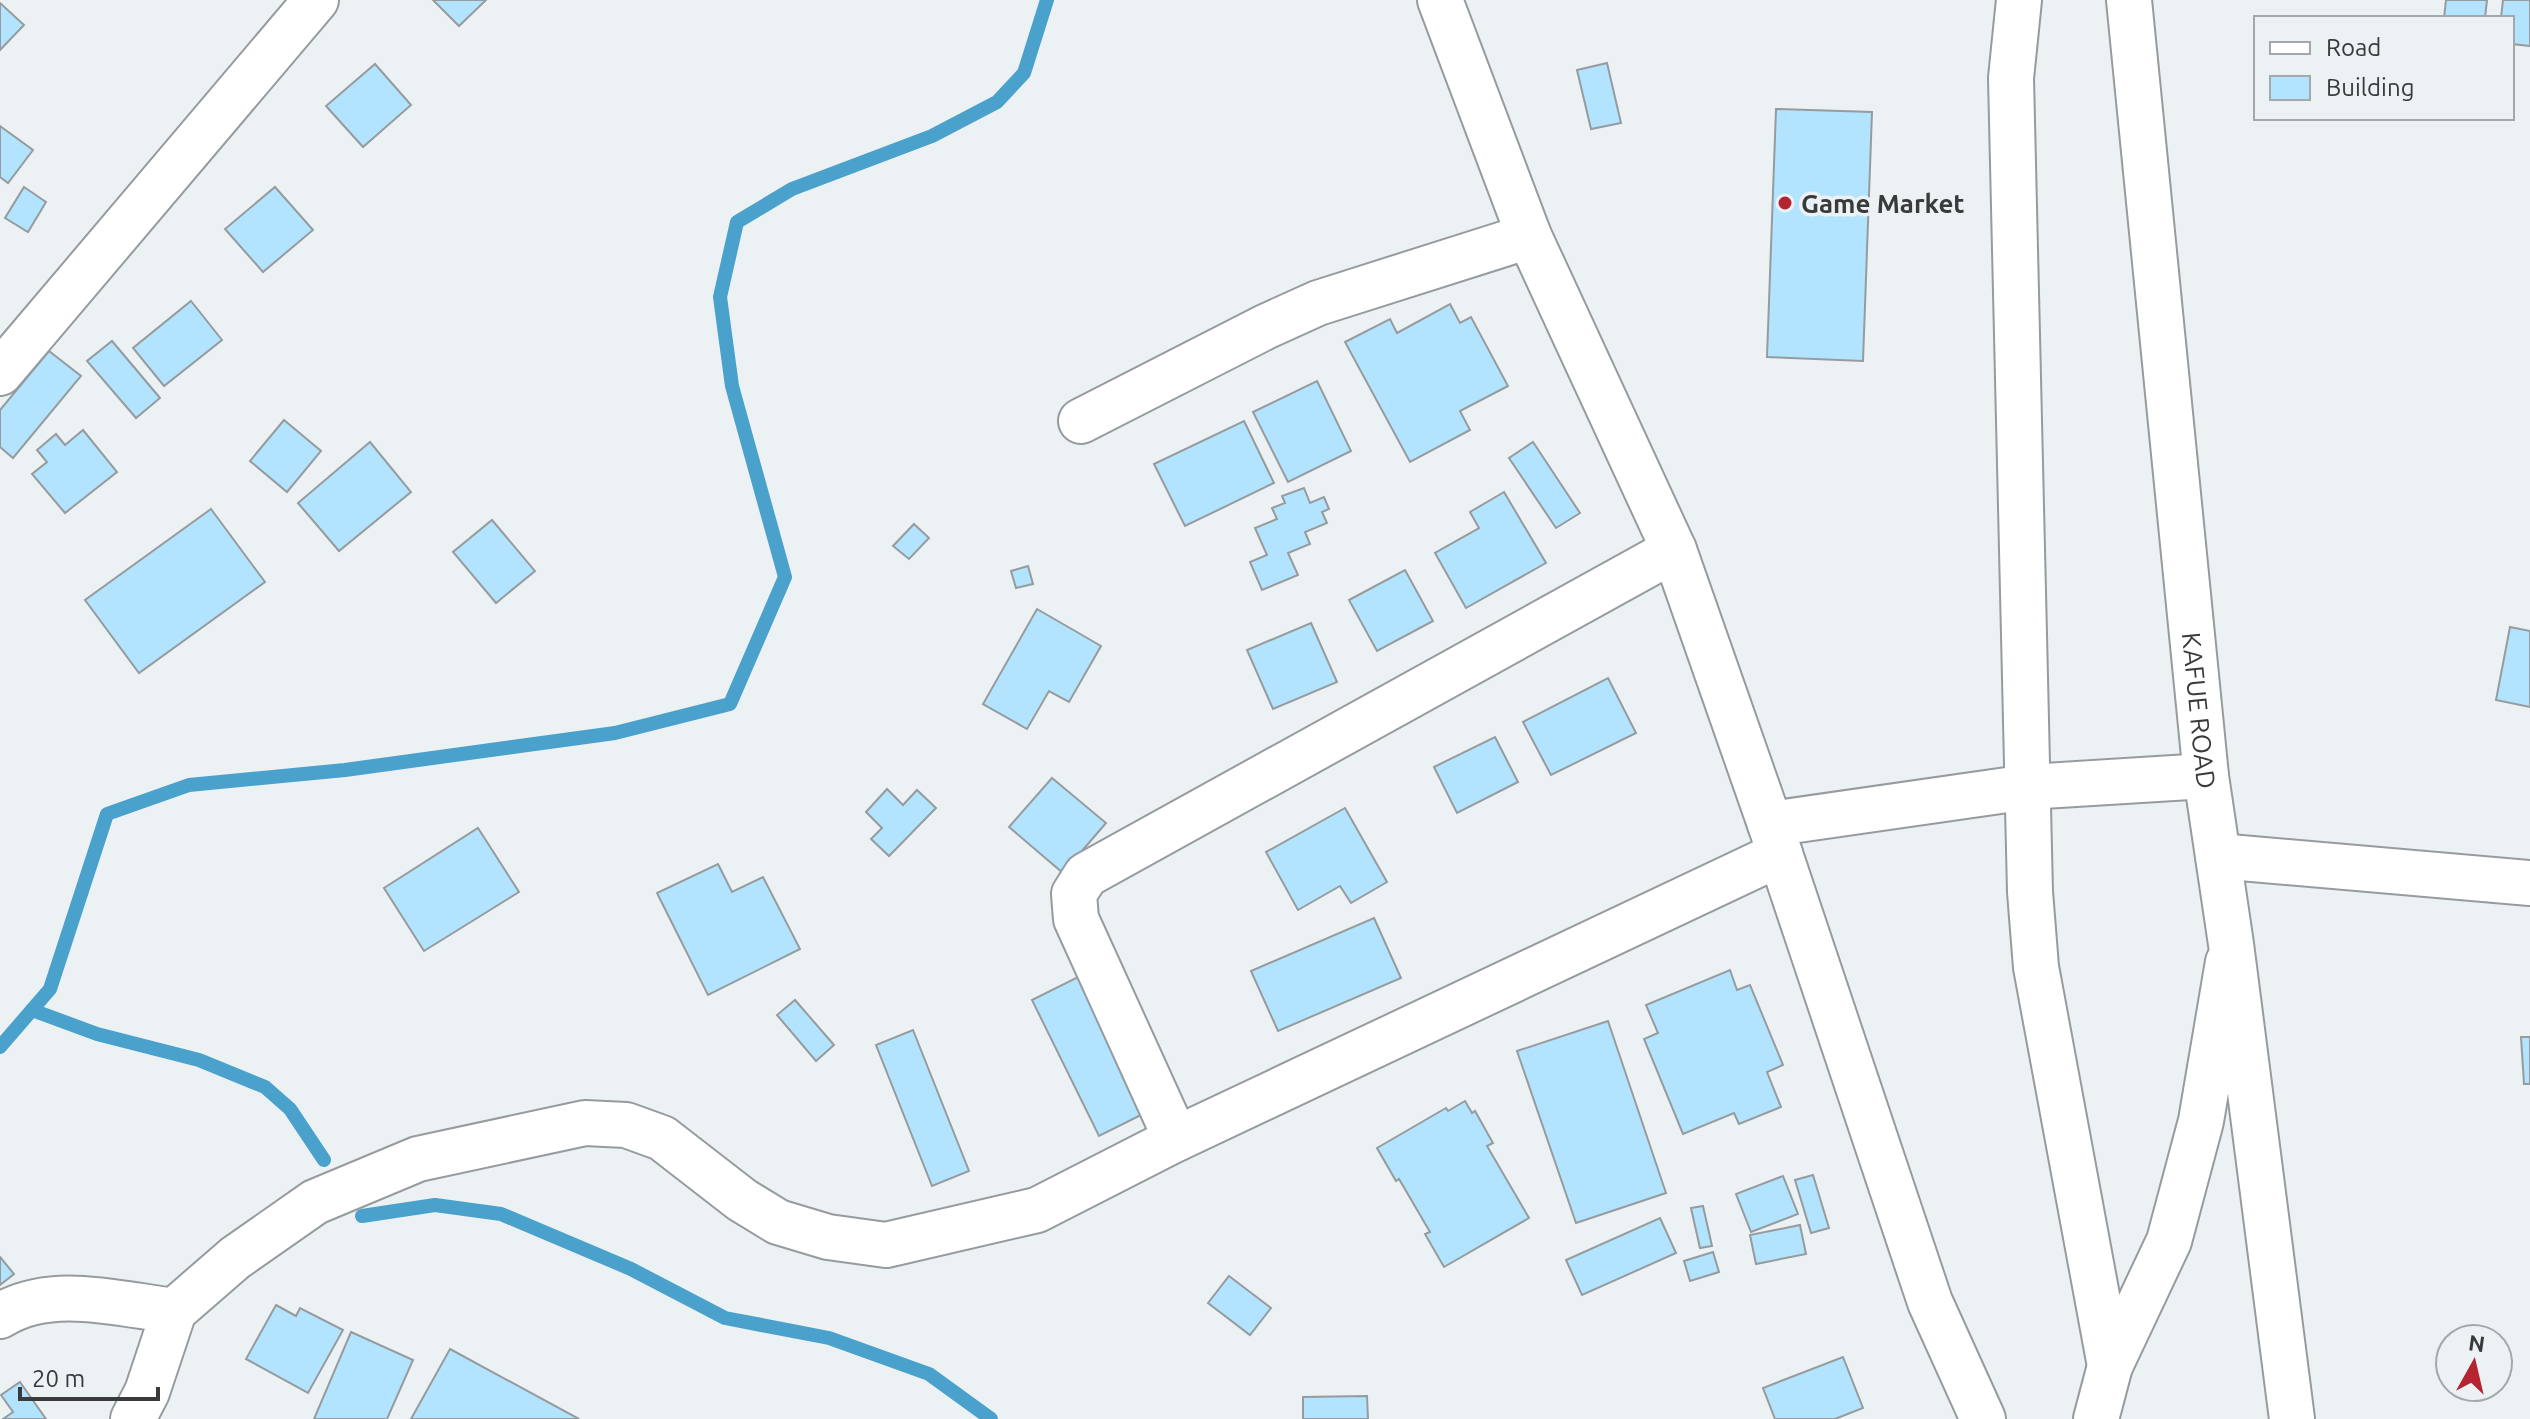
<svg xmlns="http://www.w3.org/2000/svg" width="2530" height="1419" viewBox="0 0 2530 1419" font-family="Ubuntu,sans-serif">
  <rect width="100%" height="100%" fill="#ecf1f4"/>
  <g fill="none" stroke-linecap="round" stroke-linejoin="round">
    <g stroke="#49a1cc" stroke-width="14">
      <path d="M32 1010 97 1034 199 1060 265 1087 290 1109 324 1160"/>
      <path d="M0 1047 50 989 107 814 189 785 345 770 615 733 730 704 785 577 732 386 720 297 737 222 792 189 932 136 997 102 1024 73 1047 0"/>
      <path d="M362 1216 435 1205 501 1214 631 1269 725 1318 829 1338 929 1374 991 1419"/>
    </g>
  </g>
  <g fill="#b3e4ff" stroke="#969b9e" stroke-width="2">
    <path d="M433 0H486L459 26Z"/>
    <path d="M2446 0H2487L2485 18H2444Z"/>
    <path d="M2503 0H2530V46L2512 44V18H2501Z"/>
    <path d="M0 3 24 25 0 50Z"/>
    <path d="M1607 63 1621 123 1591 129 1577 70Z"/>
    <path d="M375 64 411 105 363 147 326 106Z"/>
    <path d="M1776 109 1872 112 1863 361 1767 357Z"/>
    <path d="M0 126 33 150 8 183 0 177Z"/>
    <path d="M24 187 46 202 28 232 5 218Z"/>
    <path d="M275 187 313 230 263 272 225 229Z"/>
    <path d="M191 301 222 340 164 386 133 348Z"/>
    <path d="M1450 304 1460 323 1471 317 1508 386 1460 411 1470 430 1410 462 1345 342 1390 319 1397 333Z"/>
    <path d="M112 341 160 398 136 418 87 361Z"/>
    <path d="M49 351 81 376 13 458 0 447V410Z"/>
    <path d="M1317 381 1351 451 1288 482 1253 412Z"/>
    <path d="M284 420 321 451 287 492 250 461Z"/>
    <path d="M1244 421 1274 483 1185 526 1154 464Z"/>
    <path d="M83 430 117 472 65 513 32 474 47 462 37 450 56 434 65 445Z"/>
    <path d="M370 442 411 492 339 551 298 503Z"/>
    <path d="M1533 442 1580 513 1556 528 1509 458Z"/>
    <path d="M1304 488 1310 503 1324 497 1329 509 1322 512 1327 523 1305 532 1310 544 1288 553 1298 575 1262 590 1250 562 1267 555 1255 528 1277 519 1272 508 1285 503 1282 496Z"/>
    <path d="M1504 492 1546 563 1466 608 1435 553 1479 528 1470 512Z"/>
    <path d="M211 509 265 582 139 673 85 600Z"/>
    <path d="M492 520 535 571 496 603 453 552Z"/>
    <path d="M914 524 929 538 909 559 893 546Z"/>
    <path d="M1028 566 1033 584 1016 588 1011 571Z"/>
    <path d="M1405 570 1433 621 1377 651 1349 600Z"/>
    <path d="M1037 609 1101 646 1069 702 1049 691 1027 729 983 704Z"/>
    <path d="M1311 623 1337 682 1273 709 1247 650Z"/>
    <path d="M2510 627 2530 631V707L2496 700Z"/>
    <path d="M1608 678 1636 733 1551 775 1523 722Z"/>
    <path d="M1495 737 1518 782 1457 813 1434 767Z"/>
    <path d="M1052 778 1106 823 1063 873 1009 827Z"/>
    <path d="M887 789 903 805 917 790 936 808 889 856 871 839 882 828 866 812Z"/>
    <path d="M1345 808 1387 882 1351 903 1340 886 1298 910 1266 852Z"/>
    <path d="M478 828 519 892 424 951 384 888Z"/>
    <path d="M718 864 732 892 763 877 800 949 708 995 657 893Z"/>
    <path d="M1374 918 1401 978 1278 1031 1251 971Z"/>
    <path d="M1730 970 1737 990 1750 985 1783 1065 1767 1072 1781 1107 1739 1124 1734 1113 1683 1134 1644 1039 1658 1033 1646 1005Z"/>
    <path d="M1080 976 1147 1112 1099 1136 1032 1000Z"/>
    <path d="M795 1000 834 1045 816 1061 777 1015Z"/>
    <path d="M1608 1021 1666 1193 1576 1223 1517 1051Z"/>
    <path d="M913 1030 969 1171 932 1186 876 1045Z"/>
    <path d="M2521 1037H2530V1084H2524Z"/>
    <path d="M1465 1101 1472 1113 1475 1111 1493 1143 1487 1146 1529 1218 1444 1267 1425 1234 1430 1232 1399 1179 1396 1181 1377 1148 1446 1108 1448 1111Z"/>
    <path d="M1813 1175 1829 1228 1811 1233 1795 1180Z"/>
    <path d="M1783 1176 1798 1214 1751 1232 1736 1194Z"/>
    <path d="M1703 1206 1712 1246 1700 1248 1691 1208Z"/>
    <path d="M1660 1218 1676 1253 1582 1295 1566 1260Z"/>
    <path d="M1800 1225 1806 1254 1756 1264 1750 1235Z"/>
    <path d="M1713 1252 1719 1272 1690 1281 1684 1261Z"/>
    <path d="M0 1257 14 1274 0 1285Z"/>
    <path d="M1229 1276 1271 1308 1250 1335 1208 1303Z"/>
    <path d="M276 1305 296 1316 300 1308 343 1330 308 1393 246 1359Z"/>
    <path d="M351 1332 413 1360 387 1419H314Z"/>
    <path d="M450 1349 579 1419H411Z"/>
    <path d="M1843 1357 1863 1408 1835 1419H1775L1763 1388Z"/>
    <path d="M20 1382 46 1419H3L13 1412 1 1395Z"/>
    <path d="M1367 1396 1368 1419H1303V1397Z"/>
  </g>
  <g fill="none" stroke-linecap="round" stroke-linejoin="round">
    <defs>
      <g id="minor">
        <path d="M1440 0 1529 236 1674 550 1770 824 1930 1302 1983 1419"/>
        <path d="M2019 0 2011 78 2030 892 2036 967 2110 1366"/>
        <path d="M0 373 316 0"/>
        <path d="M1081 421 1265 327 1318 303 1529 236"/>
        <path d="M1770 824 2028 787 2206 776"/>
        <path d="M2218 856 2530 883"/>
        <path d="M1176 1139 1076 919 1074 894 1086 875 1674 550"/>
        <path d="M0 1316C50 1284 119 1304 174 1311"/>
        <path d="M133 1419 147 1392 174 1311 235 1258 315 1202 418 1159 585 1123 626 1125 662 1138 742 1200 778 1222 828 1237 886 1245 1037 1210 1176 1139 1780 854"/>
        <path d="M2096 1419 2110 1366 2169 1241 2201 1121 2228 962"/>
      </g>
      <g id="trunk">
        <path id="s1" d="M2129 0 2206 776 2231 944 2292 1419"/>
      </g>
    </defs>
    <use href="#minor" stroke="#969b9e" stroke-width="48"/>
    <use href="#trunk" stroke="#969b9e" stroke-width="48"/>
    <use href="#minor" stroke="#fff" stroke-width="44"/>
    <use href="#trunk" stroke="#fff" stroke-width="44"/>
  </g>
  <circle fill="#b52430" stroke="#ecf1f4" stroke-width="3" cx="1785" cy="203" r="8"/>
  <g text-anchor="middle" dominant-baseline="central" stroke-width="7" stroke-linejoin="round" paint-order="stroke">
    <g font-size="26" font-weight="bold" fill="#383a3c" stroke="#ecf1f4" text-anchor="start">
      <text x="1801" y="203">Game Market</text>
    </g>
    <g font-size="26" fill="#383a3c" stroke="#ecf1f4">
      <text stroke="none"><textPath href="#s1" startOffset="714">KAFUE ROAD</textPath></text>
    </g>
  </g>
  <rect x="2254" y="16" width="260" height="104" fill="#ecf1f4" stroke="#a4a8aa" stroke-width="2"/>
  <rect x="2270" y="42" width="40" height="12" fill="#ffffff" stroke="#a4a8aa" stroke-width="2"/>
  <text x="2326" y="56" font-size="24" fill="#383a3c">Road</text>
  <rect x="2270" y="76" width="40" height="24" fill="#b3e4ff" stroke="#a4a8aa" stroke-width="2"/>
  <text x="2326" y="96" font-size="24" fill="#383a3c">Building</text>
  <g transform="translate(2474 1363) rotate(8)"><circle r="38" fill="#ecf1f4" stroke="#a4a8aa" stroke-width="2"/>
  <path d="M0-6L14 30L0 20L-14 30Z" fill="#b52430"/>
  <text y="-12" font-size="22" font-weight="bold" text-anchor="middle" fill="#383a3c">N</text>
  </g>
  <path d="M20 1387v12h138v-12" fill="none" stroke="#383a3c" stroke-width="4"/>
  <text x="32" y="1387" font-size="24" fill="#383a3c" stroke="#ecf1f4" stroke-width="6" paint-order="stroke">20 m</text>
</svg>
